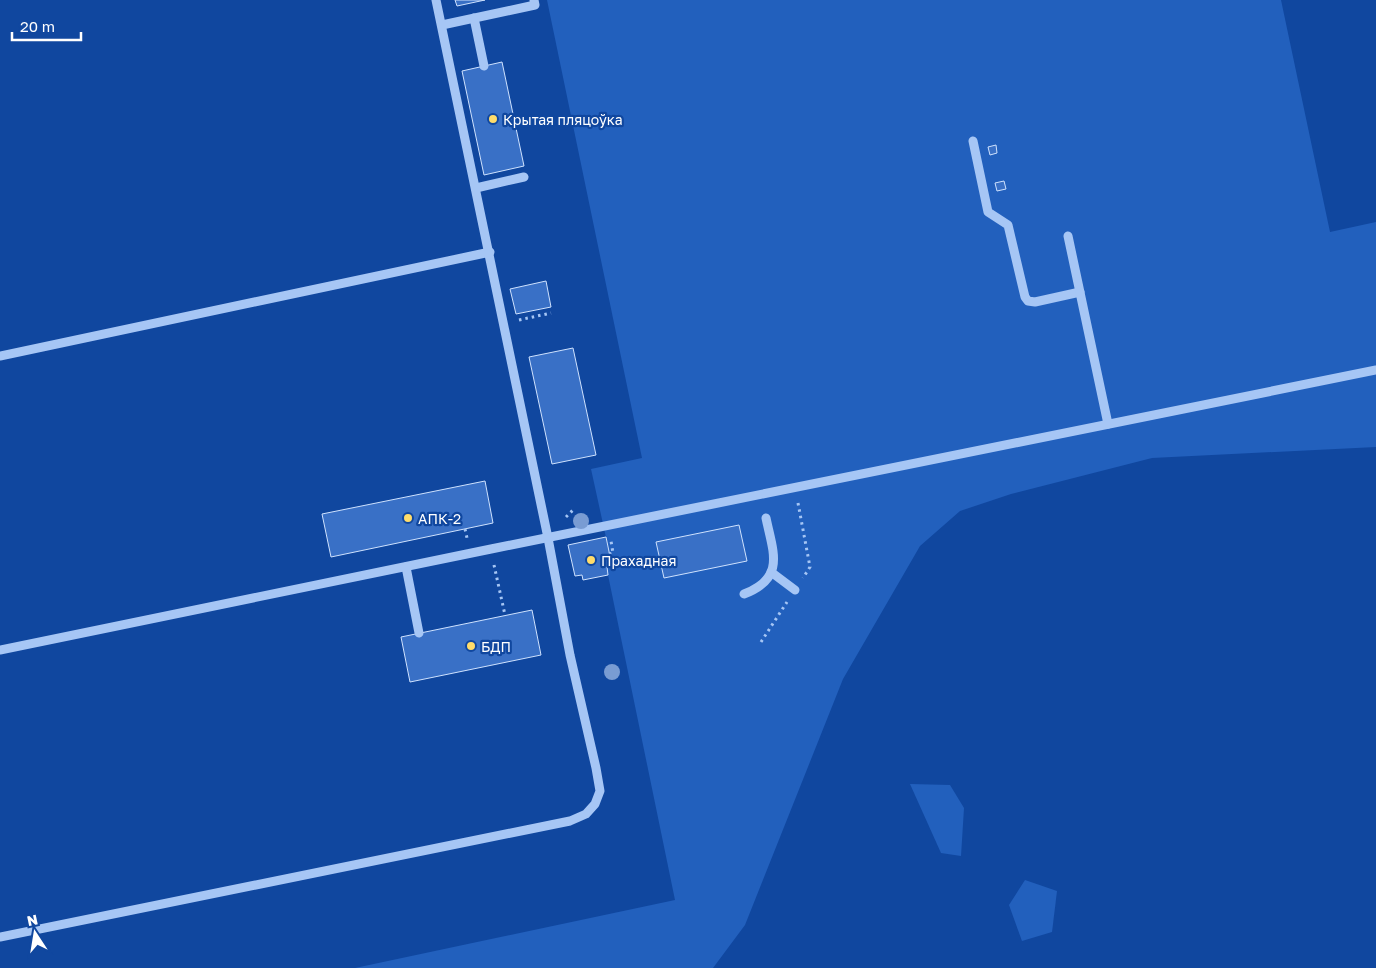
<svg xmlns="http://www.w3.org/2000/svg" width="1376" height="968" viewBox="0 0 1376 968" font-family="'Golos Text',sans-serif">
  <rect width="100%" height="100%" fill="#10479f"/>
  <g fill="#2260bd">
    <path d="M547 0H1281L1330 232 1376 222V447L1152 458 1011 494 960 511 920 546 843 679 745 925 713 968H355L675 900 608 575 607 567 612 565 591 469 642 458Z"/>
    <path d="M910 784 950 785 964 808 961 856 941 853Z"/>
    <path d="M1025 880 1057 891 1052 932 1022 941 1009 905Z"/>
  </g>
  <g fill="#3970c6" stroke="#cfe2fe">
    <path d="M455 0H485L457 6Z"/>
    <path d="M502 62 524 166 484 175 462 71Z"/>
    <path d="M996 145 997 153 990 155 988 147Z"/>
    <path d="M1004 181 1006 189 997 191 995 183Z"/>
    <path d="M546 281 551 307 516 314 510 289Z"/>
    <path d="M573 348 596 455 552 464 529 357Z"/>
    <path d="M485 481 493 523 331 557 322 514Z"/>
    <path d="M739 525 747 561 664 578 656 542Z"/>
    <path d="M606 537 612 566 607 567 608 575 583 580 582 575 575 576 568 545Z"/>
    <path d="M532 610 541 655 410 682 401 637Z"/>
  </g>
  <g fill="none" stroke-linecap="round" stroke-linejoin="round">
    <g stroke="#a6c6f5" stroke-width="3" stroke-dasharray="2.5 4" stroke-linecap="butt">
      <path d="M519 320 551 313"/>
      <path d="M798 503 810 567 803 578"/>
      <path d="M566 517 573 510"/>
      <path d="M465 529 467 538"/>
      <path d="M609 554 613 553 611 541"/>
      <path d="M494 565 505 615"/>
      <path d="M761 642 787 602"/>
    </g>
    <g stroke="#a6c6f5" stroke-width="9">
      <path d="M474 18 484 66"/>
      <path d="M442 25 535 5 534 0"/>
      <path d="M973 141 988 212 1008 225 1025 297 1028 301 1035 302 1080 292"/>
      <path d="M476 188 524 177"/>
      <path d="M1068 236 1108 424"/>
      <path d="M0 356 490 252"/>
      <path d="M406 567 419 633"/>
      <path d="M771 572 795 590"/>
      <path d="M744 594C786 578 773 552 766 518"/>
      <path d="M0 650 491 549 1376 370"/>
      <path d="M0 937 570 821 586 814 595 804 600 791 596 768 570 655 548 538 436 0"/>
    </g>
  </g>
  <g fill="#799cd3">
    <circle cx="581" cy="521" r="8"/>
    <circle cx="612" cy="672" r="8"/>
  </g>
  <g fill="#ffdc6b" stroke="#10479f" stroke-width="2">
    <circle cx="493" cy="119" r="5"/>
    <circle cx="408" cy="518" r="5"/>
    <circle cx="591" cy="560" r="5"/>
    <circle cx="471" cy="646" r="5"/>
  </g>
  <g text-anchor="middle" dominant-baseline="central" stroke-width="4.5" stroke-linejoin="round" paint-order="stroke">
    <g font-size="14" fill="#fff" stroke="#10479f" text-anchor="start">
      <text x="503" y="119">Крытая пляцоўка</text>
      <text x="418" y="518">АПК-2</text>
      <text x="601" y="560">Прахадная</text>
      <text x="481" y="646">БДП</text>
    </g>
  </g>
  <g transform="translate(35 933) rotate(348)" stroke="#10479f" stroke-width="4" paint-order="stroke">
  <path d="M0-4L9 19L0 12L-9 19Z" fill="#ffffff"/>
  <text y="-8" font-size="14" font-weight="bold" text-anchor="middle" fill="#ffffff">N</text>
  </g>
  <path d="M12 32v8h69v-8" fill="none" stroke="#ffffff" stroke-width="2.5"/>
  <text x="20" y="32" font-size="15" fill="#ffffff" stroke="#10479f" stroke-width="4" paint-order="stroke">20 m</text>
</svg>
